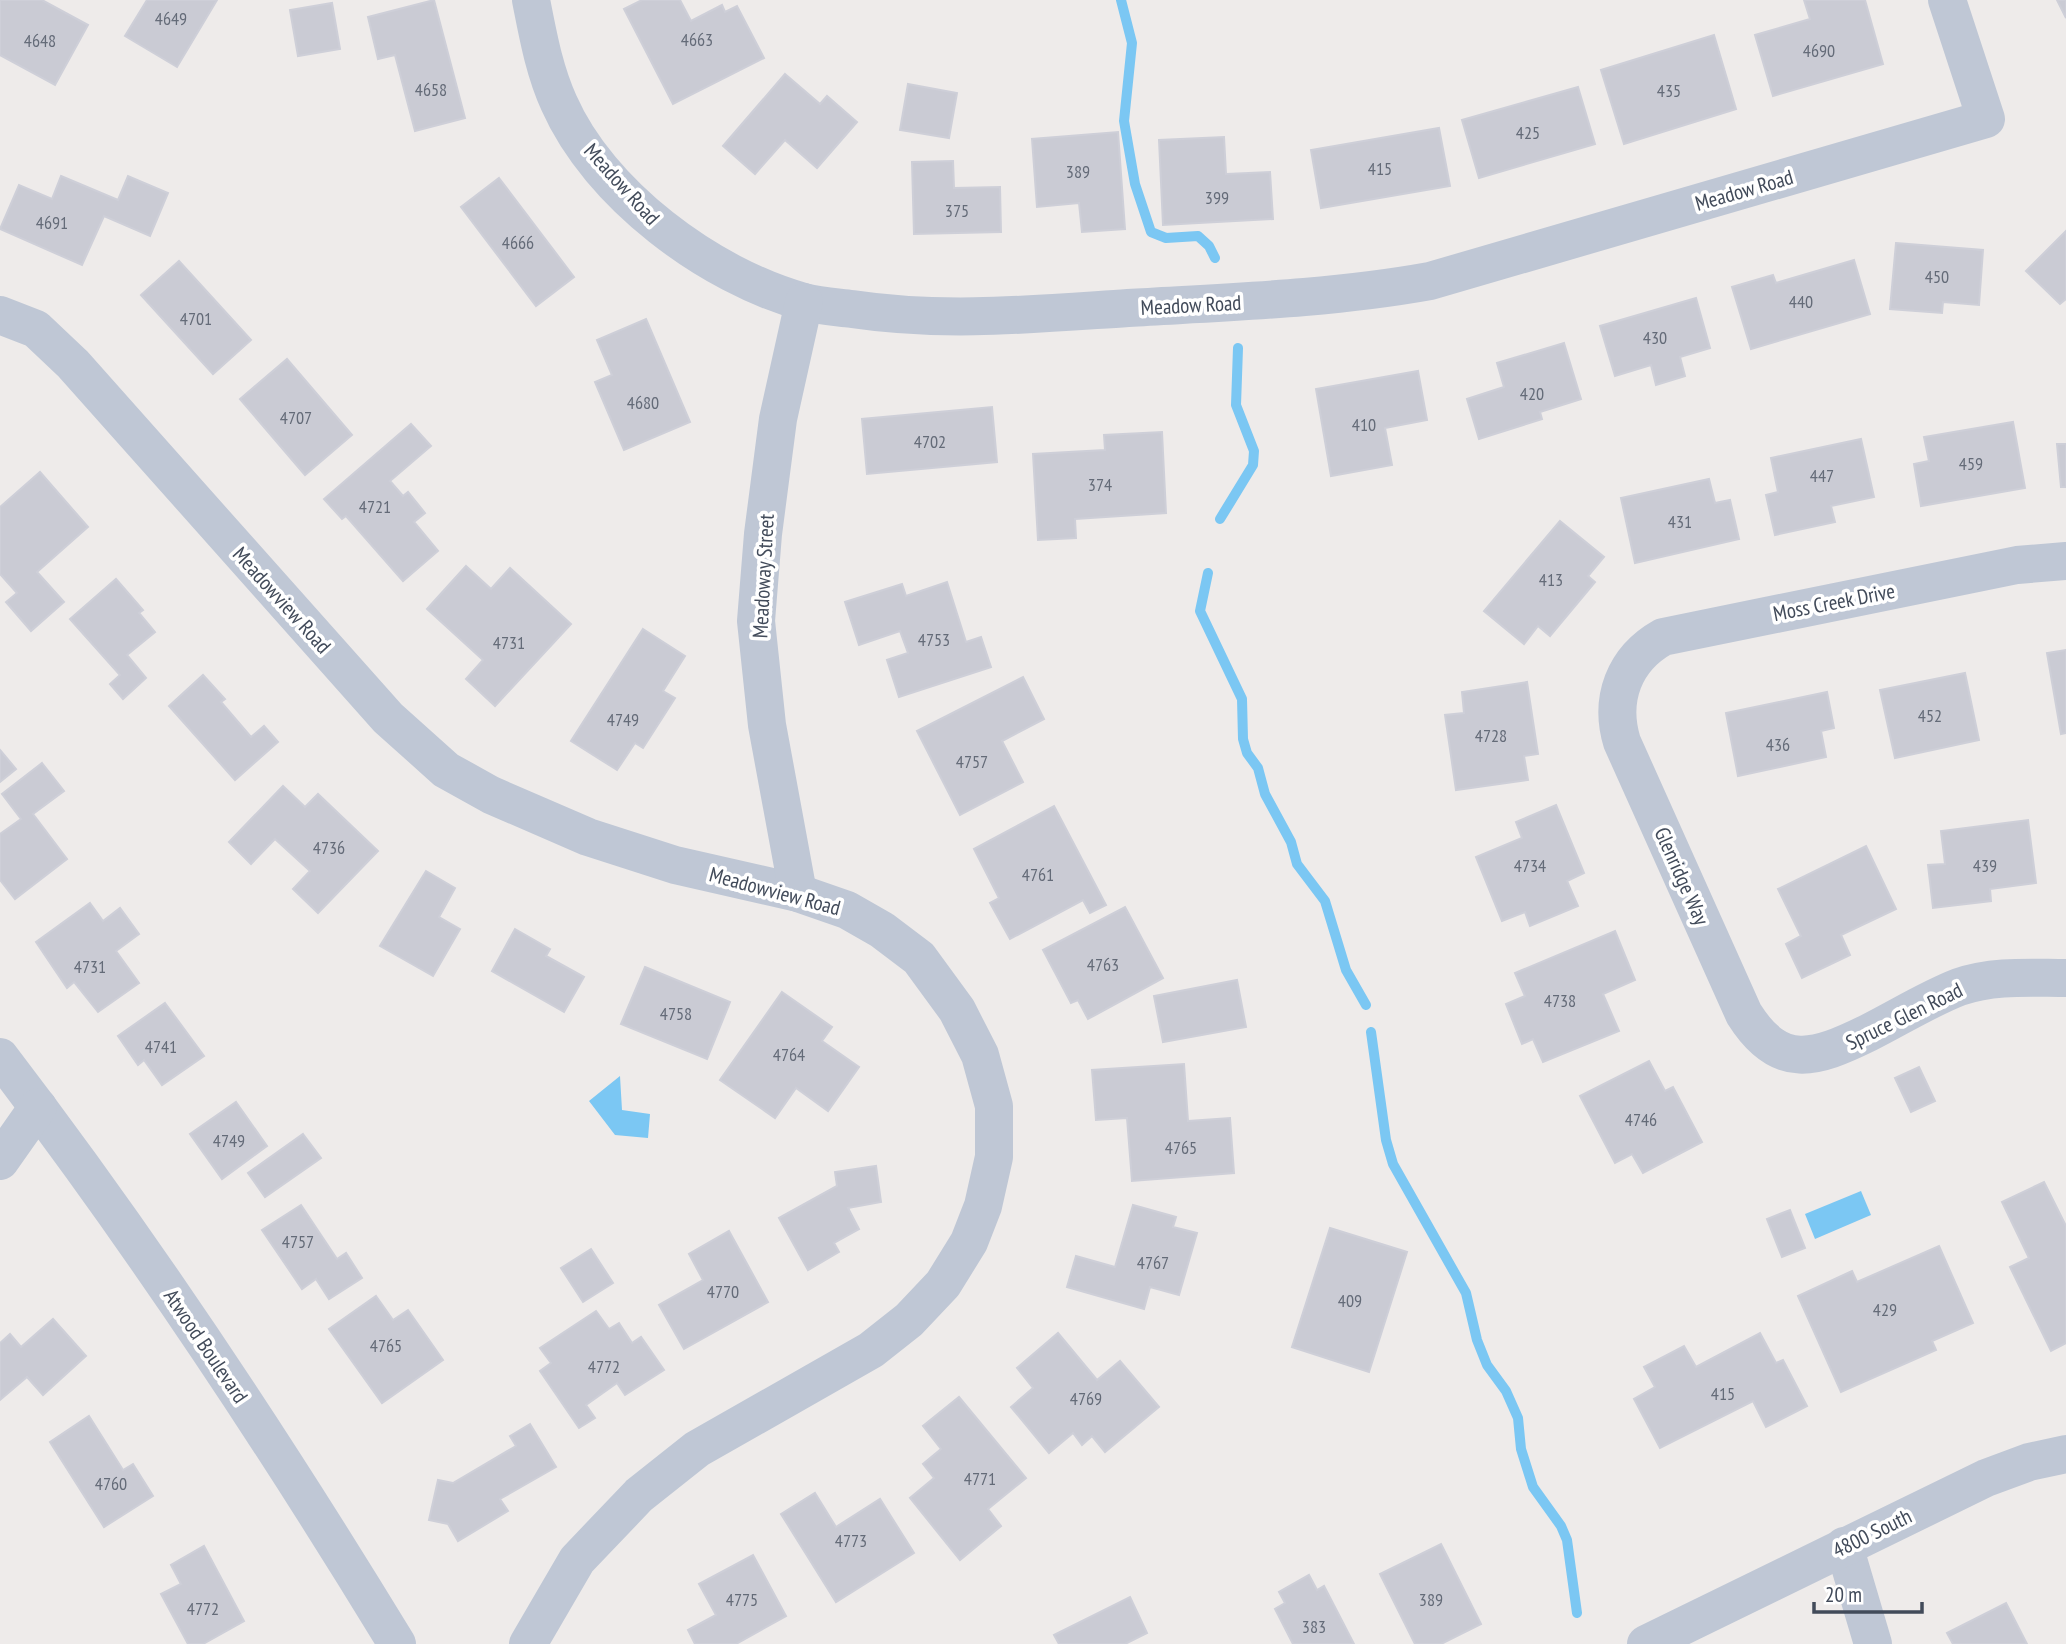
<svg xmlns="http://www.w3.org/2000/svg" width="2066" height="1644" viewBox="0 0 2066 1644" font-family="'PT Sans Narrow',sans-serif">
  <rect width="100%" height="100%" fill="#eeebea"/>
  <g fill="#7bc7f3">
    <path d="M620 1076 622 1110 650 1114 648 1138 615 1135 589 1101Z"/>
    <path d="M1861 1191 1871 1215 1815 1239 1805 1214Z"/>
  </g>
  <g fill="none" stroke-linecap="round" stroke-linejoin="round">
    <g stroke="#7bc7f3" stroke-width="10">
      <path d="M1121 0 1132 43 1124 121 1135 184 1151 232 1166 238 1198 236 1209 246 1215 258"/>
      <path d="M1220 519 1253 465 1254 451 1236 405 1238 348"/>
      <path d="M1208 573 1200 611 1242 699 1243 739 1247 753 1258 768 1265 794 1291 842 1297 864 1325 901 1346 970 1366 1005"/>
      <path d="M1371 1032 1386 1140 1393 1164 1466 1293 1477 1340 1487 1365 1506 1391 1518 1418 1521 1449 1533 1487 1561 1526 1567 1540 1577 1613"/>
    </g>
  </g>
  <g fill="#cacbd4" stroke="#cecfd8" stroke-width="2">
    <path d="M0 0H42L88 25 55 85 0 55Z"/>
    <path d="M147 0H217L177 67 125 36Z"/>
    <path d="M434 0 465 118 415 131 395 55 378 59 368 17Z"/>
    <path d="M642 0H680L691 21 722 5 725 12 737 6 764 58 673 104 624 9Z"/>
    <path d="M1804 0H1865L1883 64 1773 96 1755 35 1810 19Z"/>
    <path d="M2057 0H2066V18Z"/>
    <path d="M332 3 340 49 298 56 290 10Z"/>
    <path d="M1714 35 1736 109 1624 144 1601 70Z"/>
    <path d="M785 74 820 104 827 96 857 122 817 168 785 140 755 174 723 146Z"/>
    <path d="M908 84 957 93 949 138 900 130Z"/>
    <path d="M1578 87 1595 144 1479 178 1462 120Z"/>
    <path d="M1439 128 1450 186 1321 208 1311 150Z"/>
    <path d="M1118 132 1125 229 1082 232 1079 203 1037 207 1032 139Z"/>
    <path d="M1224 137 1226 174 1270 172 1273 219 1163 225 1159 140Z"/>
    <path d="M953 161 954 188 1000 187 1001 232 914 234 912 162Z"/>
    <path d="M61 176 118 200 128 176 168 193 150 236 104 216 82 265 0 229 19 185 52 199Z"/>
    <path d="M499 178 574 277 536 306 461 207Z"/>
    <path d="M2066 231V299L2060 304 2026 271Z"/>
    <path d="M1896 243 1983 250 1979 305 1943 302 1942 313 1890 309Z"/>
    <path d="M1854 260 1870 314 1751 349 1732 287 1773 275 1776 283Z"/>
    <path d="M179 261 251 340 213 374 141 295Z"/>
    <path d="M1696 298 1710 348 1680 357 1685 376 1656 385 1651 365 1615 376 1600 326Z"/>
    <path d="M646 319 690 422 624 450 595 382 612 375 597 340Z"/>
    <path d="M1564 343 1581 399 1540 412 1542 419 1479 439 1467 399 1504 387 1497 363Z"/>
    <path d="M287 359 352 435 305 475 240 399Z"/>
    <path d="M1418 371 1427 420 1385 428 1392 465 1331 476 1316 389Z"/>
    <path d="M992 407 997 462 867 474 862 419Z"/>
    <path d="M2013 422 2025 488 1921 506 1914 464 1929 461 1924 437Z"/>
    <path d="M411 424 431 446 390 481 403 496 408 492 425 513 414 522 438 551 403 581 346 516 342 519 324 499Z"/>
    <path d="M1162 432 1166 513 1075 519 1076 538 1038 540 1033 454 1105 450 1104 435Z"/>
    <path d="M1861 439 1874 497 1831 506 1835 522 1775 535 1766 495 1778 492 1771 458Z"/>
    <path d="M2057 444H2066V487H2061Z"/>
    <path d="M40 472 88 527 37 572 64 602 31 631 6 602 17 593 0 574V507Z"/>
    <path d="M1709 479 1715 503 1730 500 1739 539 1635 563 1621 498Z"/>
    <path d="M1560 521 1604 557 1588 576 1595 582 1550 636 1538 626 1524 644 1484 611Z"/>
    <path d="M466 566 491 589 510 568 571 624 495 706 466 679 483 660 427 609Z"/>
    <path d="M116 579 143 610 139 613 155 632 127 655 146 678 123 699 110 684 120 675 70 619Z"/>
    <path d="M947 582 966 642 981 637 991 667 899 697 887 660 908 653 900 631 859 645 845 602 902 584 906 596Z"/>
    <path d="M643 629 685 656 663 691 675 698 643 748 635 743 617 770 571 741Z"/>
    <path d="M2066 650V733L2061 734 2047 653Z"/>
    <path d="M1965 673 1979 740 1895 758 1880 690Z"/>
    <path d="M203 675 225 699 221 702 251 737 264 726 278 742 235 780 169 706Z"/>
    <path d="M1023 677 1044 719 1002 741 1023 782 960 815 917 731Z"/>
    <path d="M1527 682 1538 754 1524 756 1528 780 1456 790 1445 715 1464 713 1462 692Z"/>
    <path d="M1827 692 1834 728 1821 731 1826 757 1738 776 1726 713Z"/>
    <path d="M0 750 16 769 0 782Z"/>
    <path d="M42 763 64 791 33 814 67 859 15 899 0 880V834L21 819 2 794Z"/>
    <path d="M283 786 305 807 318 794 378 851 318 913 293 889 310 871 275 839 251 864 229 842Z"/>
    <path d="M1556 805 1584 873 1567 881 1578 906 1530 926 1525 912 1502 921 1476 857 1522 838 1516 822Z"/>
    <path d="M1054 806 1106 905 1090 913 1083 900 1010 939 990 903 999 898 974 849Z"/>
    <path d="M2028 820 2036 883 1990 889 1991 901 1933 908 1928 865 1945 864 1941 831Z"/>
    <path d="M1866 846 1896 909 1841 935 1850 955 1802 978 1786 944 1801 936 1778 889Z"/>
    <path d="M426 871 455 888 439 917 460 929 433 976 380 946Z"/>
    <path d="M90 903 103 921 120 908 139 934 116 951 139 983 98 1012 74 982 67 988 36 942Z"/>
    <path d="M1125 907 1163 978 1088 1019 1078 1000 1071 1003 1043 950Z"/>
    <path d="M515 929 550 949 546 956 584 977 564 1012 492 971Z"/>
    <path d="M1615 931 1635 980 1603 994 1619 1031 1543 1062 1533 1039 1522 1044 1506 1004 1525 996 1515 973Z"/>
    <path d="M645 967 730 1002 707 1059 621 1024Z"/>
    <path d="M1237 980 1246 1027 1163 1042 1154 996Z"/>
    <path d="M782 992 832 1027 822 1041 859 1067 828 1111 796 1088 775 1118 720 1080Z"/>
    <path d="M165 1003 204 1056 162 1085 144 1060 138 1065 118 1036Z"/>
    <path d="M1649 1061 1665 1091 1673 1087 1702 1142 1643 1173 1632 1154 1615 1163 1580 1096Z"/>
    <path d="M1184 1064 1188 1121 1230 1118 1234 1173 1132 1181 1127 1118 1096 1120 1092 1070Z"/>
    <path d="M1919 1067 1935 1101 1911 1112 1895 1078Z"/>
    <path d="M236 1102 267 1146 222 1179 190 1134Z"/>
    <path d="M303 1134 321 1158 265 1197 248 1173Z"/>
    <path d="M876 1166 881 1202 848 1208 859 1229 834 1243 839 1252 808 1270 779 1218 837 1186 835 1172Z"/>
    <path d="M2044 1182 2066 1226V1343L2051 1351 2010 1267 2029 1258 2002 1202Z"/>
    <path d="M301 1205 337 1259 346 1253 362 1278 329 1299 316 1279 302 1289 262 1230Z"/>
    <path d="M1133 1205 1176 1217 1173 1227 1197 1233 1179 1295 1150 1287 1144 1309 1067 1287 1076 1256 1115 1267Z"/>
    <path d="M1790 1210 1805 1248 1782 1257 1767 1219Z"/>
    <path d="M1330 1228 1407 1252 1369 1372 1292 1347Z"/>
    <path d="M729 1231 768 1302 684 1349 659 1305 703 1280 689 1254Z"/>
    <path d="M1939 1246 1973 1323 1932 1341 1936 1350 1841 1392 1798 1296 1852 1271 1857 1282Z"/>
    <path d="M591 1249 613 1283 583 1302 561 1268Z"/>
    <path d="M376 1296 393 1320 408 1310 443 1360 382 1403 329 1329Z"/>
    <path d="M596 1311 609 1329 619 1323 632 1343 641 1337 664 1370 625 1395 617 1383 586 1405 595 1418 579 1428 540 1371 551 1363 540 1348Z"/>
    <path d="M53 1319 86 1356 43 1395 27 1377 0 1400V1343L10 1334 21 1347Z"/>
    <path d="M1058 1333 1097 1380 1120 1361 1159 1407 1105 1452 1092 1436 1082 1445 1073 1433 1049 1453 1011 1407 1033 1388 1017 1368Z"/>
    <path d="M1760 1333 1776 1363 1783 1360 1807 1406 1766 1427 1753 1401 1660 1448 1634 1399 1655 1387 1644 1367 1684 1346 1696 1367Z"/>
    <path d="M959 1397 1026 1478 988 1509 1001 1526 960 1560 910 1498 934 1478 923 1464 941 1449 923 1426Z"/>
    <path d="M89 1416 123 1470 133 1464 153 1496 104 1527 50 1442Z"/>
    <path d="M530 1424 556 1467 500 1499 508 1511 458 1541 448 1524 429 1520 438 1480 453 1483 516 1446 510 1436Z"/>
    <path d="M815 1493 836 1527 880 1499 914 1553 836 1602 781 1514Z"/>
    <path d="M1441 1544 1481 1624 1441 1644H1415L1380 1574Z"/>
    <path d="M204 1546 244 1621 203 1644H188L161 1594 181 1584 171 1565Z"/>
    <path d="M753 1555 786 1616 736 1644H695L688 1630 716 1615 699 1584Z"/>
    <path d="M1309 1575 1317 1590 1324 1586 1354 1644H1293L1275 1609 1285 1603 1279 1592Z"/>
    <path d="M1130 1597 1147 1633 1125 1644H1059L1054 1635Z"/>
    <path d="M2006 1603 2027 1644H1953L1947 1633Z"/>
  </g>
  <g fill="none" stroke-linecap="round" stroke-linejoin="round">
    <g stroke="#bfc7d5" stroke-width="38">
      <path d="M531 0C538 35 544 70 559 103 599 194 709 276 804 302 819 306 836 307 852 309 944 323 1036 314 1128 308 1229 302 1330 299 1430 281L1986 119 1947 0"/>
      <path d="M0 315 36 329 73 364 388 718 446 770 491 795 588 837 675 865 798 893 847 910 882 930 919 958 957 1010 980 1055 994 1106V1157L983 1206 969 1242 943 1284 909 1320 871 1350 697 1449 639 1495 577 1560 528 1644"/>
      <path d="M2066 561 2017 565 1663 637C1624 659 1609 699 1622 742L1744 1014C1780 1071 1815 1059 1868 1033 1898 1018 1928 999 1959 987 1994 975 2030 978 2066 978"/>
      <path d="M798 893 767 725 756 621 763 534 778 419 804 302"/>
      <path d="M0 1057C144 1245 274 1442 397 1644"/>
      <path d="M0 1161 38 1107"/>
      <path d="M1844 1546 1873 1644"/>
      <path d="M1646 1644 1986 1478 2029 1462 2066 1454"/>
    </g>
  </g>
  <g text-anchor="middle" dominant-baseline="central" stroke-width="7" stroke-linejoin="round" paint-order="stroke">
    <g font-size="18" fill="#646b78">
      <text x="171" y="18">4649</text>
      <text x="697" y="39">4663</text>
      <text x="40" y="40">4648</text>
      <text x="1819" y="50">4690</text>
      <text x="431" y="89">4658</text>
      <text x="1669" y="90">435</text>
      <text x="1528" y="132">425</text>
      <text x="1380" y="168">415</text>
      <text x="1078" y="171">389</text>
      <text x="1217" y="197">399</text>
      <text x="957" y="210">375</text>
      <text x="52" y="222">4691</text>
      <text x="518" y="242">4666</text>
      <text x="1937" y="276">450</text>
      <text x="1801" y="301">440</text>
      <text x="196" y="318">4701</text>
      <text x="1655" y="337">430</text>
      <text x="1532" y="393">420</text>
      <text x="643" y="402">4680</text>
      <text x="296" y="417">4707</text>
      <text x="1364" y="424">410</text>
      <text x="930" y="441">4702</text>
      <text x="1971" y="463">459</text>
      <text x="1822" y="475">447</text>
      <text x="1100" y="484">374</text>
      <text x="375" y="506">4721</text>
      <text x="1680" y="521">431</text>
      <text x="1551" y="579">413</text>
      <text x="934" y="639">4753</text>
      <text x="509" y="642">4731</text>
      <text x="1930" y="715">452</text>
      <text x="623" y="719">4749</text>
      <text x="1491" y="735">4728</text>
      <text x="1778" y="744">436</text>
      <text x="972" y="761">4757</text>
      <text x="329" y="847">4736</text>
      <text x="1530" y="865">4734</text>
      <text x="1985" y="865">439</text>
      <text x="1038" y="874">4761</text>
      <text x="1103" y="964">4763</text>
      <text x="90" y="966">4731</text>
      <text x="1560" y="1000">4738</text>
      <text x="676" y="1013">4758</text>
      <text x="161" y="1046">4741</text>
      <text x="789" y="1054">4764</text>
      <text x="1641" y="1119">4746</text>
      <text x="229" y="1140">4749</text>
      <text x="1181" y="1147">4765</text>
      <text x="298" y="1241">4757</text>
      <text x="1153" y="1262">4767</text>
      <text x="723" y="1291">4770</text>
      <text x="1350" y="1300">409</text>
      <text x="1885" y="1309">429</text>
      <text x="386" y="1345">4765</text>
      <text x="604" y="1366">4772</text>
      <text x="1723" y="1393">415</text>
      <text x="1086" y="1398">4769</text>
      <text x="980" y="1478">4771</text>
      <text x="111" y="1483">4760</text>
      <text x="851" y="1540">4773</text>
      <text x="742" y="1599">4775</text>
      <text x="1431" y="1599">389</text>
      <text x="203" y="1608">4772</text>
      <text x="1314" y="1626">383</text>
    </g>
    <g font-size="21" fill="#424b5a" stroke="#fff">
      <text transform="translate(622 184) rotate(48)">Meadow Road</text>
      <text transform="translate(1744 190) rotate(-16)">Meadow Road</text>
      <text transform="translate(1191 305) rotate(-3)">Meadow Road</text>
      <text transform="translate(763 576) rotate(-87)">Meadoway Street</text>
      <text transform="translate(282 600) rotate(48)">Meadowview Road</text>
      <text transform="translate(1834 602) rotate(-11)">Moss Creek Drive</text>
      <text transform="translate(1682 876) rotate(66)">Glenridge Way</text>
      <text transform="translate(775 891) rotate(15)">Meadowview Road</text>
      <text transform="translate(1904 1016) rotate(-26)">Spruce Glen Road</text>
      <text transform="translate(206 1346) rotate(56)">Atwood Boulevard</text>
      <text transform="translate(1872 1533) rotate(-26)">4800 South</text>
    </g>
  </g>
  <path d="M1814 1602v10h108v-10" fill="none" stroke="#424b5a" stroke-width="3.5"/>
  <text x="1825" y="1602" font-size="21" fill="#424b5a" stroke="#ffffff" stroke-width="5" paint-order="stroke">20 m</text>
</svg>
